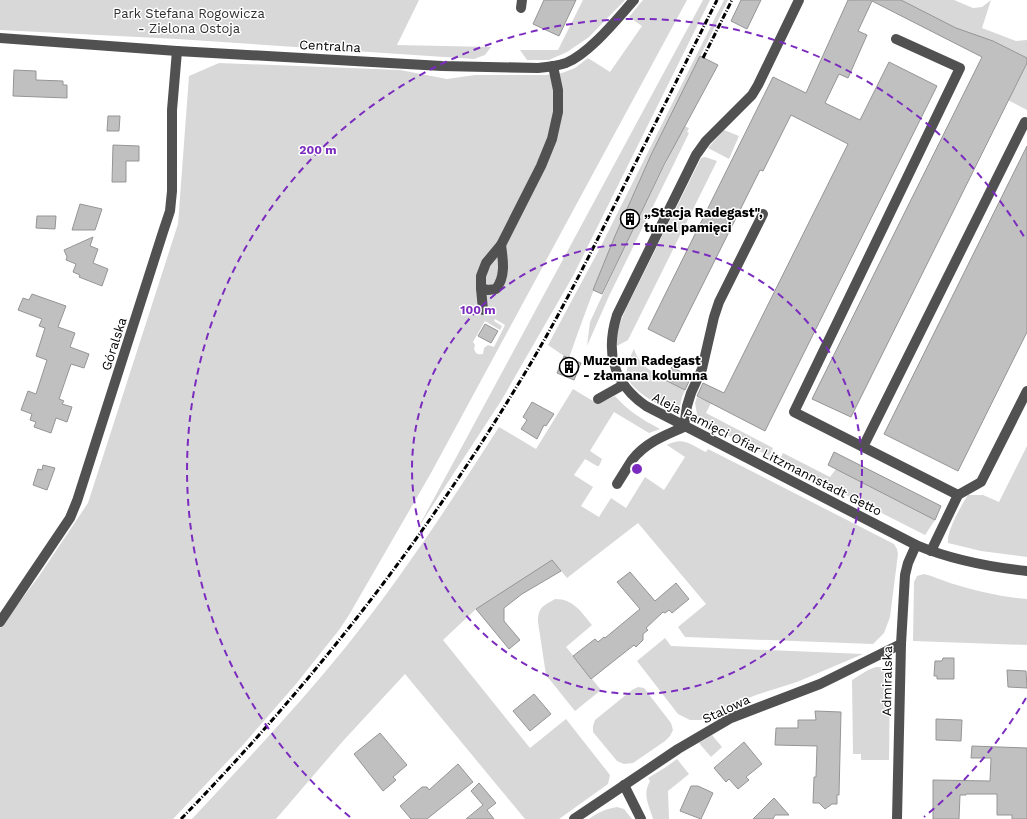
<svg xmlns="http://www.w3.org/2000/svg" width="1027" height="819" viewBox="0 0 1027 819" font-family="'Work Sans',sans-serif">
  <rect width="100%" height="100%" fill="#fff"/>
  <g fill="#d8d8d8" fill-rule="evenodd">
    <path d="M0 0H419L397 45 491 47 485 55 474 59 177 39 0 30Z"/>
    <path d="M583 0H625L589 37 567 52 549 60H527L520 50H558Z"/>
    <path d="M643 0H687L431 473 349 615 339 630 296 684 243 745 173 819H0V628L39 576 88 503 178 224 189 76 219 63 400 70 447 79 475 75H546L562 73 575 68 588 58 610 72 642 26 629 17ZM495 319 505 325 494 347 488 345 484 348 483 354C478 355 476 354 474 349L475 345 473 342 485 321 500 330 502 326 494 321Z"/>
    <path d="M703 0H710L573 276 501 401 418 528Z"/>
    <path d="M724 0H728C703 52 676 103 651 155 620 221 593 289 569 358L564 356 548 345 601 246Z"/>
    <path d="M901 0H954L973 8 982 7 991 0 982 28 1016 41 1027 40V58L991 40 986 49 956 28Z"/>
    <path d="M1027 63V110L1008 100Z"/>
    <path d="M684 126 689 128 687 132 689 133 609 296 587 346 590 322 627 242Z"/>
    <path d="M724 130 739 136 729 159 708 148Z"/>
    <path d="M705 157 717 161 715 165 628 340 617 346C616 332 621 320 626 309L701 158Z"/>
    <path d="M634 349C640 370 667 381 685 390L682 397 678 415C665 408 631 392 627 376 626 367 630 357 634 349Z"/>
    <path d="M573 389 598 404 615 396C628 411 643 420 660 429L649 433 614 412 590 451 602 459 599 466H597L585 459 574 475 593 487 581 506 599 517 611 498 626 508 645 477 664 490 685 457 667 445C683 436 691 445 706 452L708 449 894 544 897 549 898 554 890 617 884 633 873 644 685 637 678 627 706 604 638 523 567 578 552 560 476 609 443 640 530 748 566 719 610 775 608 784 559 819H525L405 674 343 741 276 819H192C244 763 297 707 345 648 401 578 451 502 499 427L536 449Z"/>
    <path d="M697 397 711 403 706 413 773 448 769 456 698 420 695 403Z"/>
    <path d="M1027 446V557L981 551 948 543C946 532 962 504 968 495H983L999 502Z"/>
    <path d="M783 453 830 477 836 469 935 520 925 535 779 461Z"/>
    <path d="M924 574C933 576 941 580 950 583 976 591 1001 597 1027 599V645L913 641 914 582 917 576Z"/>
    <path d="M555 599C574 599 581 612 592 625L566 647 601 690 575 711 546 675 538 622C538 607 543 606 555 599Z"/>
    <path d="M665 638 671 646 863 654 797 682 759 694 721 708 701 720H690L678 714 637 661Z"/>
    <path d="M876 667C884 667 887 668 890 676L889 760H861V754H853L852 680 868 670Z"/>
    <path d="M638 687 644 688 671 723 673 730 670 736 665 741 633 763 624 764 617 761 593 732V726L595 720 632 690Z"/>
    <path d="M712 735 722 747 711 757 699 743Z"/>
    <path d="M677 759 689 774 668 791 669 819H653C649 805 642 795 650 781L648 778 666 767Z"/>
    <path d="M617 807 624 809 632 819H589C598 812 606 809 617 807Z"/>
  </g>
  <g fill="#c0c0c0" stroke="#959595">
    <path d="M544 0H576L559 36 533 24Z"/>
    <path d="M741 0H761L747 29 731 21Z"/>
    <path d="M848 0H901L956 28 993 41 1027 58V63L851 417 812 399 982 57 872 1 858 31 867 35 848 78 839 74 825 103 860 120 889 62 937 86 765 431 697 396 703 383 724 393 848 144 791 115 763 171 760 170 674 342 648 329 773 77 806 93Z"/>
    <path d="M700 56 718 65 665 163 602 294 593 290 615 236 651 155Z"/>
    <path d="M14 70 36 71V80L63 81V85H67V98L13 96Z"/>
    <path d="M108 116H120L119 131H107Z"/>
    <path d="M113 145 139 146V161H126V182H112Z"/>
    <path d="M1027 146V332L958 471 884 434Z"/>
    <path d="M80 204 102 209 95 230H72Z"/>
    <path d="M37 216H56L55 229 36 228Z"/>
    <path d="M93 237 90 246 98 249 93 263 108 269 102 286 79 277 80 275 73 272 76 264 66 260 67 257 64 250Z"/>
    <path d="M32 294 66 306 58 327 75 333 70 347 89 354 84 368 71 364 59 399 64 401 62 404 72 407 67 422 56 418 51 433 34 427 36 422 30 420 32 414 21 410 28 391 36 394 47 360 36 356 45 328 39 326 42 319 18 310 23 298 29 300Z"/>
    <path d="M485 324 498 331 491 343 478 336Z"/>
    <path d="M564 356 581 363 574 380 557 373Z"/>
    <path d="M672 367 691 377 685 390 665 380Z"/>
    <path d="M532 402 554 414 546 426 544 425 537 439 521 429 527 420 523 417Z"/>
    <path d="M834 452 941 506 935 520 828 465Z"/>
    <path d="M43 465 55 468 47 490 33 485 38 469 42 470Z"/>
    <path d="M552 560 561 571 522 594 504 608V621L520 640 509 649 476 609Z"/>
    <path d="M630 572 655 601 676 583 689 599 672 613 669 610 665 613 663 612 646 628 648 630 643 634V640L636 647 634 645 591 679 573 656 595 639 598 642 604 637 605 638 640 609 617 582Z"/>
    <path d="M943 658H954V679H937V676H934L935 661H942Z"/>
    <path d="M1007 670 1026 671 1027 688 1008 687Z"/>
    <path d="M534 694 551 714 530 731 513 711Z"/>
    <path d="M815 711 841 712 839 795H837V804H832L825 809 819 803H813L814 777H816L817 746 775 745 776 728H798V720H816Z"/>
    <path d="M936 719 962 720 961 741 936 740Z"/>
    <path d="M380 733 407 765 393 777 396 780 383 791 354 754Z"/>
    <path d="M744 742 762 764 746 777 749 780 738 789 729 779 726 782 714 768Z"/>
    <path d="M972 746 1027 748V819H1012V815H997V794H966V795H960L959 819H933V780L990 781 991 758H971Z"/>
    <path d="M458 764 473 782 427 819H411L400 806 422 787H427L429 790Z"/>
    <path d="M479 783 496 803 487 810 494 819H466L483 805 471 791Z"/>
    <path d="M691 786H698L713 793 701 819 680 811Z"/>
    <path d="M774 798 789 815H775L773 819H753Z"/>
  </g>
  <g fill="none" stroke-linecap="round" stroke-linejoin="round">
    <g stroke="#515151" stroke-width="10">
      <path d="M799 0 758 85 752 95 706 141 696 155 617 315C605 353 613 383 646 406L916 545C952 560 989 567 1027 571"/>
      <path d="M521 8 522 0"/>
      <path d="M0 38 177 51 442 66 538 68C548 67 557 66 566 63 590 53 617 19 634 0"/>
      <path d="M896 39 960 68 794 412 958 495"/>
      <path d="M481 288 488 290 496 289C506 276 503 260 501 245"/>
      <path d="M483 310 481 288V276L486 263 501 245 541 166 552 139 558 112V90L553 66"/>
      <path d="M598 399 623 385"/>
      <path d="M684 427 687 406 691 393 702 369 714 317 719 302 763 214"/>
      <path d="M863 447 1025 122 1027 123"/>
      <path d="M617 484C622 476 627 468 632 460 645 443 665 435 684 427"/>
      <path d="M931 551 958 495 981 482 1027 391"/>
      <path d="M0 622 70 518 77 501 163 232 170 211 172 191V110L177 51"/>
      <path d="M624 785 641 819"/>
      <path d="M574 819 678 749 731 718 820 684 901 644"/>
      <path d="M897 819 901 644 905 575 908 563 916 545"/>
    </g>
    <g stroke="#000" stroke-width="3" stroke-dasharray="6 2 1 2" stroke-linecap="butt">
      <path d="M703 58 732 0"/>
      <path d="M181 819C308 688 419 547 514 391 555 325 590 255 624 186 655 124 686 62 717 0"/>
    </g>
  </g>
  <g fill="none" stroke="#7b2cbf" stroke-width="2" stroke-dasharray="7 5">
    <circle cx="637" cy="469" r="225"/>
    <path d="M1026 698A451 451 0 0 1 924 817M350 817A451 451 0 1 1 1026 240"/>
  </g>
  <defs>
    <symbol id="building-ring" viewBox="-11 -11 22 22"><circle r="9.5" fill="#fff" stroke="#000" stroke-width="1.5"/><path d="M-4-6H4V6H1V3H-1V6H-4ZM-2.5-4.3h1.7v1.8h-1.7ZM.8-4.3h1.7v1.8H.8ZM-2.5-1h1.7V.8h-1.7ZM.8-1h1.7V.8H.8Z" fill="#000"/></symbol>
  </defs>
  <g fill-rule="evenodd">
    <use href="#building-ring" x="619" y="208" width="22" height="22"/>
    <use href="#building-ring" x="558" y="356" width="22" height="22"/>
  </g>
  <g text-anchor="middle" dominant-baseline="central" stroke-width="3" stroke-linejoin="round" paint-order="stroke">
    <g font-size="13" fill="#2f2f2f" stroke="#fff">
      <text x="189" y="13">Park Stefana Rogowicza<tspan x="189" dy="15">- Zielona Ostoja</tspan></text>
    </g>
    <g font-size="13" fill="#000" stroke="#fff">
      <text transform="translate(330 46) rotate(3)">Centralna</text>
      <text transform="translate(114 344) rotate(-72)">Góralska</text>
      <text transform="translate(767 454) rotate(27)">Aleja Pamięci Ofiar Litzmannstadt Getto</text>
      <text transform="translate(887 681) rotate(-89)">Admiralska</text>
      <text transform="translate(726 709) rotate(-25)">Stalowa</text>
    </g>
    <g font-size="13" font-weight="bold" fill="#000" stroke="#fff" text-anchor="start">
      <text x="644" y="212">„Stacja Radegast",<tspan x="644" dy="15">tunel pamięci</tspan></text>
      <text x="583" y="360">Muzeum Radegast<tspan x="583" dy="15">- złamana kolumna</tspan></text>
    </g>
  </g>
  <circle cx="637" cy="469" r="6" fill="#7b2cbf" stroke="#fff" stroke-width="2"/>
  <g font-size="12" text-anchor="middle" font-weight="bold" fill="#7b2cbf" stroke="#fff" stroke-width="3" stroke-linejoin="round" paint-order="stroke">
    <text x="318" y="154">200 m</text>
    <text x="478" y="314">100 m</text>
  </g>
</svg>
